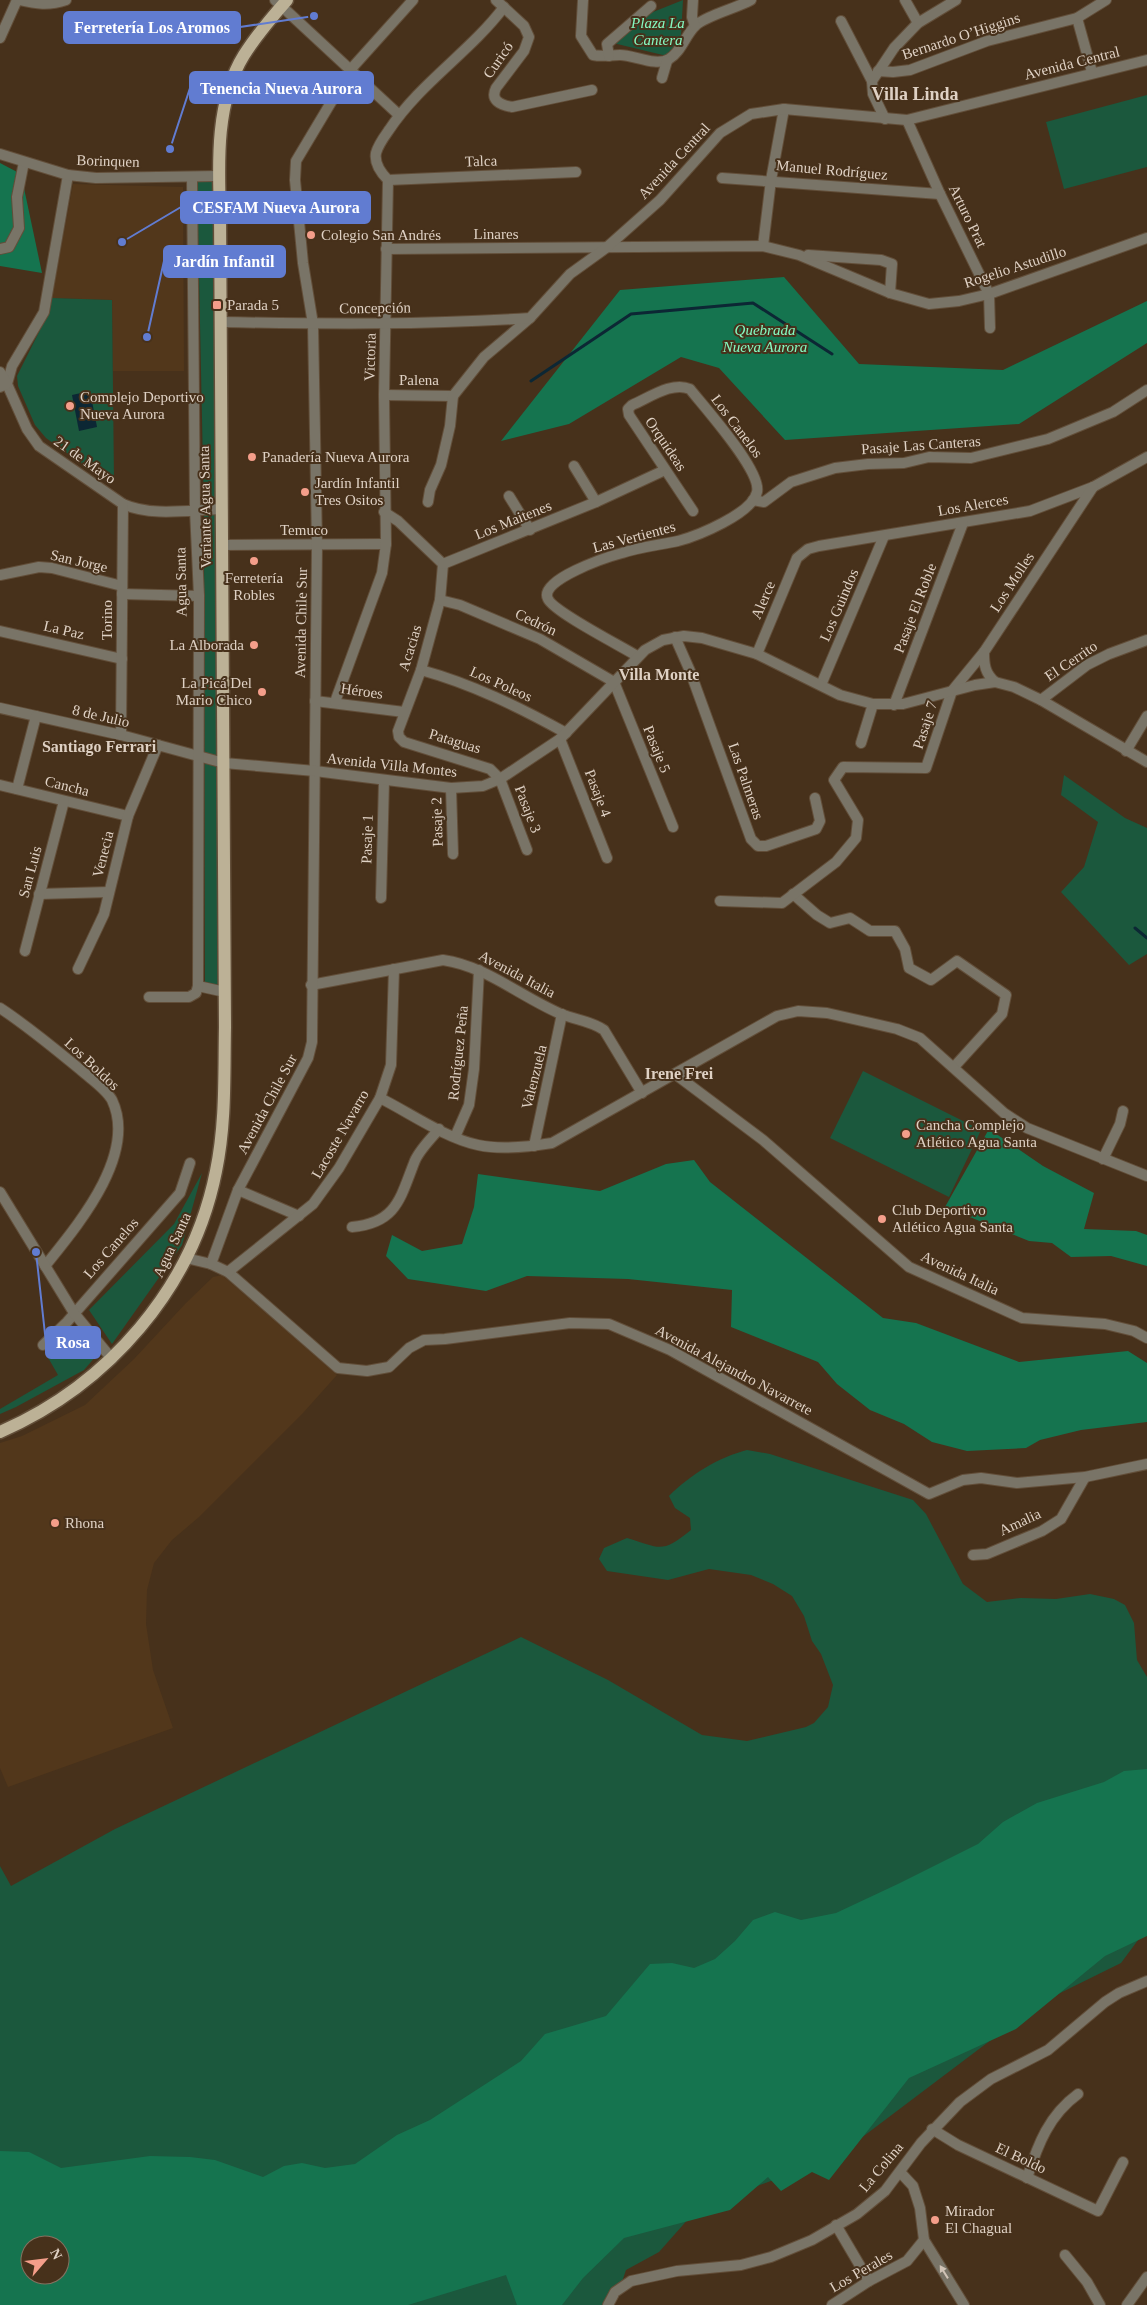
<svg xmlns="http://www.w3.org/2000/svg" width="1147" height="2305" viewBox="0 0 1147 2305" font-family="Georgia,serif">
  <rect width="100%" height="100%" fill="#47311b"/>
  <g fill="#52371b">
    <path d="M73 184 183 187 184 371H113L112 300 52 298Z"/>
    <path d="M222 1275 337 1375 303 1413 199 1517 172 1540 154 1563 147 1590 146 1624 153 1670 173 1728 8 1787 0 1768V1443L22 1436 85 1405 134 1359 186 1303 213 1277Z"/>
  </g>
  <g fill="#1b583d" fill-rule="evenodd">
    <path d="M683 0 681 35 667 56 613 43 648 14Z"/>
    <path d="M1147 95V167L1064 189 1046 122Z"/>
    <path d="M197 180H215L226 995 205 987 204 514Z"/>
    <path d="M52 298 112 300 114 481 105 480 46 438 35 425 18 386 17 376 45 320Z"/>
    <path d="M1064 775 1125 818 1147 828V954L1129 965 1061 892 1084 867 1098 822 1061 795Z"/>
    <path d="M863 1071 981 1130 949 1197 830 1138Z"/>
    <path d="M202 1173 182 1245 112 1344 89 1310 174 1224Z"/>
    <path d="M67 1334H80L96 1356 84 1370 16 1407 0 1414V1409L58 1375 46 1354Z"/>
    <path d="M747 1450 770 1454 913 1500 926 1514 963 1584 987 1602 1021 1598 1056 1599 1090 1594 1114 1599 1125 1605 1134 1623 1137 1660 1147 1677V1928L1121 1963 1040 2003 836 2157 698 2208 659 2252 626 2270 614 2305H0V1866L11 1886 115 1829 521 1637 608 1680 702 1735 747 1741 806 1727 814 1723 828 1707 833 1685 821 1654 812 1641 804 1616 792 1596 773 1584 751 1575 709 1569 668 1580 607 1571 599 1559 604 1548 627 1538C662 1549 662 1553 691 1530L690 1518 675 1508 669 1496C690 1475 719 1457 747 1450ZM30 2245H60V2275H30Z"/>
  </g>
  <g fill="#15744f" fill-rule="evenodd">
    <path d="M0 163 21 174 42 273 0 266Z"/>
    <path d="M784 277 859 364 1003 370 1147 301V343L1019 424 785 440 719 368 681 357 569 424 501 441 620 290Z"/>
    <path d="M989 1129 1043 1166 1094 1193 1084 1229 1136 1231 1147 1235V1266L1111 1256 1071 1257 1052 1243 1029 1241 945 1207Z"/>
    <path d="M694 1160 710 1182 883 1318 916 1323 1019 1362 1128 1351 1147 1363V1422L1081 1430 1040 1440 1026 1448 967 1451 932 1442 904 1424 870 1410 837 1384 818 1362 731 1327 732 1290 628 1279 527 1276 486 1291 408 1279 386 1256 392 1235 422 1251 462 1244 474 1207 478 1174 600 1191 666 1164Z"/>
    <path d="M1147 1769V1936L1105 1956 1016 2029 909 2078 829 2180 812 2172 781 2191 768 2177 730 2210 624 2238 583 2278 562 2305H517L506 2275 408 2305H0V2151L29 2152 61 2168 150 2156 190 2157 215 2160 263 2177 284 2166 302 2163 325 2168 355 2164 397 2135 430 2120 521 2061 545 2034 606 2016 650 1964 672 1963 694 1968 715 1959 735 1941 753 1920 775 1912 801 1920 836 1913 900 1883 978 1844 1003 1822 1037 1803 1104 1782 1124 1771ZM30 2245H60V2275H30Z"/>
  </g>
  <path fill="#0c2734" d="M90 391 97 427 79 431 72 395Z"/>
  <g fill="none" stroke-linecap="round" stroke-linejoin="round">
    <g stroke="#0c2734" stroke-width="3">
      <path d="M531 381 631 314 753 303 832 354"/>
      <path d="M1135 928 1147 938"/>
    </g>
    <defs>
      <g id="minor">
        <path d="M275 0 399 115"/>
        <path d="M496 0 524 26 529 37 524 51 496 88C490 100 500 105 512 107L592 90"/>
        <path d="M583 0 581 36 593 55C603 57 610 55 620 55 634 55 656 67 669 59 681 52 685 36 695 26 705 16 737 8 751 0"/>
        <path d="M693 0 692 17 695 26"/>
        <path d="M905 0 918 23"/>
        <path d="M1077 18 1092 72"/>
        <path d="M841 21 872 81 873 94 885 119"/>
        <path d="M0 38 17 0"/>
        <path d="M609 56 607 44 651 6"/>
        <path d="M878 71 893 72 910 70 987 41 1077 18 1106 0"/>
        <path d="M662 78 667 61"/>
        <path d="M872 81 894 48 918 23 956 0"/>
        <path d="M907 120 940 194 989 294 990 328"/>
        <path d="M68 175 44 312 12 366 7 384 27 429 39 446 123 504C152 517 189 510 221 509"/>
        <path d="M722 178 940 194"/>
        <path d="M388 180 576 172"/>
        <path d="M763 246 771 180 784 109"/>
        <path d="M0 249 9 247 19 228 17 197 24 162"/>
        <path d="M386 249 763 246 799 255 890 293 929 304 959 301 989 294 1147 238"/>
        <path d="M808 255 881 260 892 264 890 293"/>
        <path d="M0 372 7 384 0 387"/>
        <path d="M384 395 453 396"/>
        <path d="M574 466 596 502"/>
        <path d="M509 496 530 530"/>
        <path d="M753 500 764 502 791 482 835 468 868 464 904 463 929 457 971 458 1048 439 1113 412 1147 390"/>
        <path d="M428 502 430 490 441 465 450 426 453 396 484 357 530 318"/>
        <path d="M384 512 398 521 443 564"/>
        <path d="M221 545 386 544"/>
        <path d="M443 564 440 600 421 670 398 731 399 737 404 742 490 769 500 779 527 850"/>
        <path d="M443 564 596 502 665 470"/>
        <path d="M0 575 39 567 52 568 122 586"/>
        <path d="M122 594 199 596"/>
        <path d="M440 600 460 605 540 639 614 682 673 827"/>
        <path d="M0 631 122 659"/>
        <path d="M675 637 690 671 751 839 758 846H766L816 829 820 821 815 798"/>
        <path d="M757 654 797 558 808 549 819 546 1030 511 1093 487 1147 457"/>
        <path d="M637 656C621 646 554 612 548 599 538 580 607 557 622 553 640 547 659 545 678 541 697 536 752 514 757 492 762 471 704 407 690 389 672 381 649 398 632 405L628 409 629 415 693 511"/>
        <path d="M421 670C472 684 519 707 566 733"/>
        <path d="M821 685 884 536"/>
        <path d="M1041 700 1087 665 1109 654 1147 640"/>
        <path d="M315 701 404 712"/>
        <path d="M335 702 382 573 386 544 384 395 388 180C381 173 374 164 376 153 378 145 384 137 389 130 420 83 470 52 504 7"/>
        <path d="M894 705 963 523"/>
        <path d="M0 708 121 735 224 763"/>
        <path d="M121 735 123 504"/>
        <path d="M560 739 607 858"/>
        <path d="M861 743 873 704"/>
        <path d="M1126 751 1147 716"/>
        <path d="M0 785 128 816"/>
        <path d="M451 788 453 854"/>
        <path d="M17 789 36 716"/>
        <path d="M39 894 109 892"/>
        <path d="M793 894 817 915 830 923 850 918 870 931H895L905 949 909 968 931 980 957 961 1006 995 1002 1014 954 1067"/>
        <path d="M381 898 384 781"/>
        <path d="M720 901 782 903 836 862 856 838 858 820 834 780 843 767 926 768 952 691 984 652 1093 487"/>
        <path d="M25 951 64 801"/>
        <path d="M78 969 104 914 128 816 158 745"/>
        <path d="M311 985 443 960C486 966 521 997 561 1014 576 1020 591 1021 604 1030L642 1093"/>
        <path d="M198 986 225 992"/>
        <path d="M149 997H189L196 993 198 986 199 596 195 510 192 177"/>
        <path d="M0 1008C29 1027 55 1049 82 1071 91 1079 106 1089 112 1100 138 1155 77 1226 45 1266"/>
        <path d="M675 1074 763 1140 909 1267 1022 1318 1105 1324 1134 1331 1147 1338"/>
        <path d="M380 1098C410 1113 445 1138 478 1145 501 1150 528 1147 552 1143L777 1016 798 1011 827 1013 897 1029 920 1038 1004 1113 1027 1128 1147 1176"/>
        <path d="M455 1137 469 1105 474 1069 479 970"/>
        <path d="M534 1146 562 1014"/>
        <path d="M1103 1159 1120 1124 1123 1111"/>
        <path d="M238 1190 299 1216"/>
        <path d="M352 1227C396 1223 400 1199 414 1163 418 1151 431 1139 439 1129"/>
        <path d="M186 1258 211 1264 228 1272 338 1368 367 1371 389 1367 409 1348 424 1340 445 1339 570 1323 609 1324 670 1350 929 1494 963 1480 981 1478 1017 1483 1085 1477 1147 1464"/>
        <path d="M211 1264 238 1190 308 1058 312 1042 317 544 313 324 303 263 295 180 296 161 351 69 413 0"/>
        <path d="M228 1272 313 1204 339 1168 380 1098 391 1065 394 969"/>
        <path d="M43 1345 67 1322 180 1193 190 1163"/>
        <path d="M973 1555 987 1554 1042 1531 1061 1519 1085 1477"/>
        <path d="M932 2129 958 2145 1098 2211 1123 2162"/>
        <path d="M900 2172 913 2186 920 2208 924 2240 964 2305"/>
        <path d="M1027 2178C1038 2144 1049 2115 1078 2094"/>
        <path d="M836 2225 869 2281"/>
        <path d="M1065 2255 1087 2282 1100 2305"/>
        <path d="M608 2305 615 2292 631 2281 677 2271 741 2265 771 2257 812 2240 857 2214 885 2191 921 2143 960 2102 991 2079 1048 2050 1105 2002 1119 1993 1147 1981"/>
        <path d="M832 2305 869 2281 907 2261 924 2240"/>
        <path d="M1127 2305 1147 2277"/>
      </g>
      <g id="tertiary">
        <path d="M19 0C36 4 49 6 66 0"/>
        <path d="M0 154 68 175 96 178 218 176"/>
        <path d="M220 322C323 324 427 325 530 318L570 274 606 248 660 200 720 133 751 114 784 109 907 120 1147 60"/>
        <path d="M984 652C984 665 985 673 995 682"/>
        <path d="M224 763 315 771 451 788 483 786 500 779 560 739 645 650 663 640 684 636 702 638 757 654 840 695 873 704H903L975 685 995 682 1014 687 1041 700 1147 762"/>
        <path d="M0 1192 74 1313 112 1359"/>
      </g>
      <path id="primary" d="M0 1432C108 1385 193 1288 216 1171 226 1123 224 1075 225 1027L220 213C218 162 216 100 244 55 256 36 272 17 287 0"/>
    </defs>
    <use href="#minor" stroke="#624e39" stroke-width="12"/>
    <use href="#tertiary" stroke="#624e39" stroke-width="12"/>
    <use href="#primary" stroke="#624e39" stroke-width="15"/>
    <use href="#minor" stroke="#797467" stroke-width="10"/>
    <use href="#tertiary" stroke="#797467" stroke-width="10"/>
    <use href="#primary" stroke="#bcb196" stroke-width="12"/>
  </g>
  <defs><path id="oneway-solid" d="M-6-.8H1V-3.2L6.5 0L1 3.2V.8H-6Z" transform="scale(1.25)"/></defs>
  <use fill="#d0c3b6" href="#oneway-solid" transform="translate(944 2272) rotate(-122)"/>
  <g fill="#f49e8a" stroke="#47311b" stroke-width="2">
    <circle cx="311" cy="235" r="5"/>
    <rect x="212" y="300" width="10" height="10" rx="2.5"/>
    <circle cx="70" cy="406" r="5"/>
    <circle cx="252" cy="457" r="5"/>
    <circle cx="305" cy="492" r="5"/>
    <circle cx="254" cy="561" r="5"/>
    <circle cx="254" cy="645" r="5"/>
    <circle cx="262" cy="692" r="5"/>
    <circle cx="906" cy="1134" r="5"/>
    <circle cx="882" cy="1219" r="5"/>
    <circle cx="55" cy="1523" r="5"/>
    <circle cx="935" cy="2220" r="5"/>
  </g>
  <g text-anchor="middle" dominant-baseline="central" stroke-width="4" stroke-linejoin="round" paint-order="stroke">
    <g font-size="15" font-style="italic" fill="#85fac2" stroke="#47311b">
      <text x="658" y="23">Plaza La<tspan x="658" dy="17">Cantera</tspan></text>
      <text x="765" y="330">Quebrada<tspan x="765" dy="17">Nueva Aurora</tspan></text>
    </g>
    <g font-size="15" fill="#dfd1c4" stroke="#47311b">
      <text transform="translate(961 36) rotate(-18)">Bernardo O’Higgins</text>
      <text transform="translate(498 60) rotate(-55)">Curicó</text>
      <text transform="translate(1072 63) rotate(-14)">Avenida Central</text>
      <text transform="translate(108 161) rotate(2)">Borinquen</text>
      <text transform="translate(481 161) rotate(-2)">Talca</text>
      <text transform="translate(674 161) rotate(-47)">Avenida Central</text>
      <text transform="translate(832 170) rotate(5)">Manuel Rodríguez</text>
      <text transform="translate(968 216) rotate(64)">Arturo Prat</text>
      <text x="496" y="234">Linares</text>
      <text transform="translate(1015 267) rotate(-18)">Rogelio Astudillo</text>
      <text transform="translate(375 308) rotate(-1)">Concepción</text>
      <text transform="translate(370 357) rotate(-88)">Victoria</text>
      <text x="419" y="380">Palena</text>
      <text transform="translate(737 426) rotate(53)">Los Canelos</text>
      <text transform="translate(666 444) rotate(56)">Orquideas</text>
      <text transform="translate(921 445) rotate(-4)">Pasaje Las Canteras</text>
      <text transform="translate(85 460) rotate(35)">21 de Mayo</text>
      <text transform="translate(973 505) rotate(-10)">Los Alerces</text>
      <text transform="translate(205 507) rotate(-91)">Variante Agua Santa</text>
      <text transform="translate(513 520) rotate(-22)">Los Maitenes</text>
      <text x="304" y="530">Temuco</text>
      <text transform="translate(634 537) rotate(-15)">Las Vertientes</text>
      <text transform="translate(79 561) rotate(13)">San Jorge</text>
      <text transform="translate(181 582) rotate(-91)">Agua Santa</text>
      <text transform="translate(1012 582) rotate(-57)">Los Molles</text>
      <text transform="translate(763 600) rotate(-67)">Alerce</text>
      <text transform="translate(839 605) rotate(-67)">Los Guindos</text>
      <text transform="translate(915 608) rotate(-69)">Pasaje El Roble</text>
      <text transform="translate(107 620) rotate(-90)">Torino</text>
      <text transform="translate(536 622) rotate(25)">Cedrón</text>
      <text transform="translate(301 623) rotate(-89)">Avenida Chile Sur</text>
      <text transform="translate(64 630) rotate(13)">La Paz</text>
      <text transform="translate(410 648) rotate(-73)">Acacias</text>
      <text transform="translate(1071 661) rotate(-34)">El Cerrito</text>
      <text transform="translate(501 684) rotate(24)">Los Poleos</text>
      <text transform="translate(362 691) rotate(8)">Héroes</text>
      <text transform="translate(101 716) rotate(13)">8 de Julio</text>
      <text transform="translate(925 725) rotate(-72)">Pasaje 7</text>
      <text transform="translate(455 741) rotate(17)">Pataguas</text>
      <text transform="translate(657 749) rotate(68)">Pasaje 5</text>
      <text transform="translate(392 765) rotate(6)">Avenida Villa Montes</text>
      <text transform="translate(746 781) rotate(71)">Las Palmeras</text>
      <text transform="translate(67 786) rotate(14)">Cancha</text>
      <text transform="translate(598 793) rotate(69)">Pasaje 4</text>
      <text transform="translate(528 809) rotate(69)">Pasaje 3</text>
      <text transform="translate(437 822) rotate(-92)">Pasaje 2</text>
      <text transform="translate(367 839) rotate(-88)">Pasaje 1</text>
      <text transform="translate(103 854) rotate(-76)">Venecia</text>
      <text transform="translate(30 872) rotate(-75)">San Luis</text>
      <text transform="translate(517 974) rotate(28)">Avenida Italia</text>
      <text transform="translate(458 1053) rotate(-84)">Rodríguez Peña</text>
      <text transform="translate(92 1064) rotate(43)">Los Boldos</text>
      <text transform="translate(534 1077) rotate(-76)">Valenzuela</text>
      <text transform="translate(267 1104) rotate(-62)">Avenida Chile Sur</text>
      <text transform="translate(340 1134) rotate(-60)">Lacoste Navarro</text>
      <text transform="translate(172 1245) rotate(-65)">Agua Santa</text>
      <text transform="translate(111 1248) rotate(-49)">Los Canelos</text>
      <text transform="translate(960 1273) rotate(25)">Avenida Italia</text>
      <text transform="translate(734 1370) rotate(28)">Avenida Alejandro Navarrete</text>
      <text transform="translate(1020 1522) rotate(-25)">Amalia</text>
      <text transform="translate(1021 2158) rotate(25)">El Boldo</text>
      <text transform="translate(881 2167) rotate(-50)">La Colina</text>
      <text transform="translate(861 2271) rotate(-30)">Los Perales</text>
    </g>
    <g font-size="15" fill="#dfd1c4" stroke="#47311b" text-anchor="start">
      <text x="321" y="235">Colegio San Andrés</text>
      <text x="227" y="305">Parada 5</text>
      <text x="80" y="397">Complejo Deportivo<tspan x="80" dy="17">Nueva Aurora</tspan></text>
      <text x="262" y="457">Panadería Nueva Aurora</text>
      <text x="315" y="483">Jardín Infantil<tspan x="315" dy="17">Tres Ositos</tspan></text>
      <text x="254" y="578" text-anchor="middle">Ferretería<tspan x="254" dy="17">Robles</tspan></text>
      <text x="244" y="645" text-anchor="end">La Alborada</text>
      <text x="252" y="683" text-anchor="end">La Picá Del<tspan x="252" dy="17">Mario Chico</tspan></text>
      <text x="916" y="1125">Cancha Complejo<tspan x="916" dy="17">Atlético Agua Santa</tspan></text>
      <text x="892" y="1210">Club Deportivo<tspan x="892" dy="17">Atlético Agua Santa</tspan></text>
      <text x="65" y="1523">Rhona</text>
      <text x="945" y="2211">Mirador<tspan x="945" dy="17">El Chagual</tspan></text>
    </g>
    <g font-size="16" font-weight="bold" fill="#dfd1c4" stroke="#47311b">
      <text x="659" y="674">Villa Monte</text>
      <text x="99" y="746">Santiago Ferrari</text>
      <text x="679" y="1073">Irene Frei</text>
    </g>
    <g font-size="18" font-weight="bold" fill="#dfd1c4" stroke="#47311b">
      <text x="915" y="94">Villa Linda</text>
    </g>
  </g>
  <path fill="none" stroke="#617cd1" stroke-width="2" d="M314 16L240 27M170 149L190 88M122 242L181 207M147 337L164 261M36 1252L46 1343"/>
  <g fill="#617cd1" stroke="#47311b" stroke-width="2">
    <circle cx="314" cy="16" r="5"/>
    <circle cx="170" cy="149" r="5"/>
    <circle cx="122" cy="242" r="5"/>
    <circle cx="147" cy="337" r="5"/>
    <circle cx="36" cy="1252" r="5"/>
  </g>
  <g fill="#617cd1" stroke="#617cd1" stroke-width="2">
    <rect x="64" y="12" width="176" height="31" rx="5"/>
    <rect x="190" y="72" width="183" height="31" rx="5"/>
    <rect x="181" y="192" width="189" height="31" rx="5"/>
    <rect x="164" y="246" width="121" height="31" rx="5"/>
    <rect x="46" y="1327" width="54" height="31" rx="5"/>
  </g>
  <g font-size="16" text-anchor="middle" font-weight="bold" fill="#fff">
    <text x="152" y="33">Ferretería Los Aromos</text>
    <text x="281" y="94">Tenencia Nueva Aurora</text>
    <text x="276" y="213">CESFAM Nueva Aurora</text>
    <text x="224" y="267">Jardín Infantil</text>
    <text x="73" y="1348">Rosa</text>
  </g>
  <g transform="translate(45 2260) rotate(62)"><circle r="24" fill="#47311b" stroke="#84715f"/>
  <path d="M0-4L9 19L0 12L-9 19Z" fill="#f49e8a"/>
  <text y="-8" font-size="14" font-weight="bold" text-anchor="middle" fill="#dfd1c4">N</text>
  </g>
</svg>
